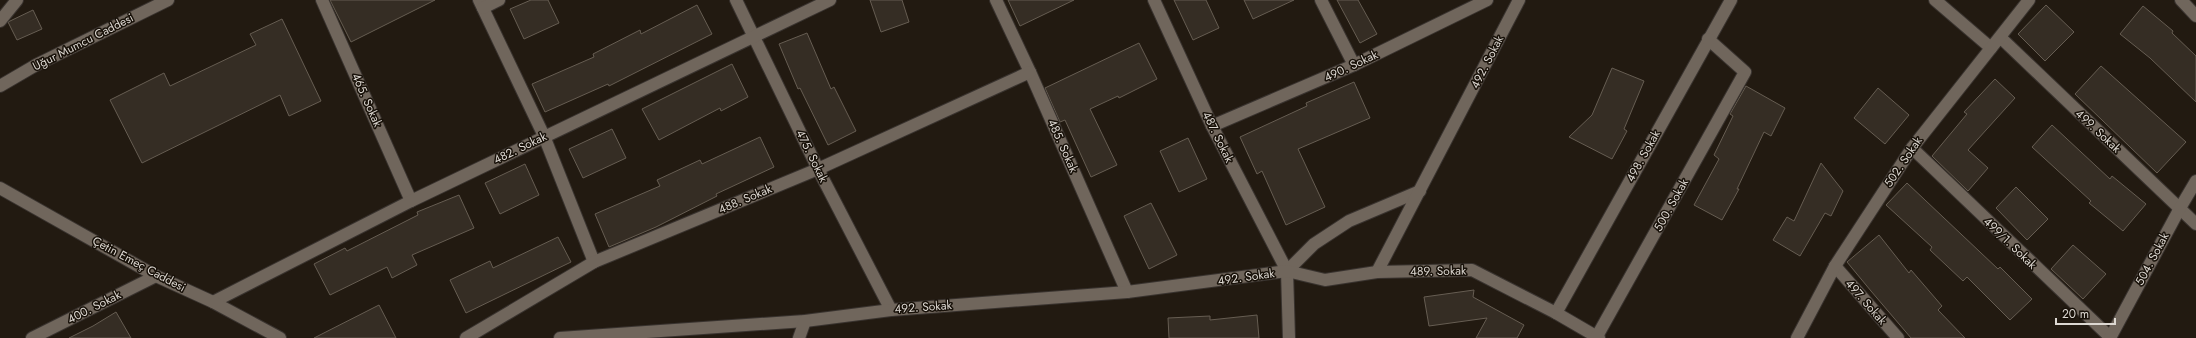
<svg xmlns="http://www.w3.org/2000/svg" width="2196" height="338" viewBox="0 0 2196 338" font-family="Jost,sans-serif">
  <rect width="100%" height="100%" fill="#221a11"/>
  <g fill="#352d24" stroke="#665d52">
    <path d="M330 0H435L351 42Z"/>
    <path d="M531 0H548L559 23 524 39 510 9Z"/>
    <path d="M870 0H902L909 22 881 32Z"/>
    <path d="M1008 0H1074L1020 26Z"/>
    <path d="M1174 0H1206L1219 28 1193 40Z"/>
    <path d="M1244 0H1294L1253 19Z"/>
    <path d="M1337 0H1358L1377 34 1360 43Z"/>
    <path d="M697 5 712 34 609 86 608 84 545 112 532 84 594 57 593 54 640 30 641 34Z"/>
    <path d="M2046 5 2074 32 2045 61 2018 34Z"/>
    <path d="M2143 6 2173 31 2172 33 2196 56V102L2150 58 2120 34Z"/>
    <path d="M33 10 42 29 17 40 8 22Z"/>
    <path d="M282 19 321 101 289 116 280 95 142 163 110 100 164 73 170 86 256 45 250 34Z"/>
    <path d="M807 33 831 89 834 87 856 131 828 145 800 88 798 89 779 44Z"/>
    <path d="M1139 43 1157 79 1119 98 1118 96 1090 109 1117 165 1091 177 1065 120 1060 122 1045 88Z"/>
    <path d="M732 64 748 97 721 111 720 108 659 140 642 109Z"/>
    <path d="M2101 66 2186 142 2157 173 2075 94Z"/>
    <path d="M1612 68 1644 81 1624 129 1627 131 1612 159 1569 137 1592 115Z"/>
    <path d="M1995 79 2015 98 1968 150 1988 168 1968 191 1932 156 1967 114 1964 112Z"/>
    <path d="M1354 82 1370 118 1298 149 1325 207 1286 225 1262 171 1257 174 1240 137 1307 106 1306 103Z"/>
    <path d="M1746 86 1785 108 1771 136 1764 132 1737 189H1739L1722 220 1694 205 1719 159 1714 155 1733 116 1730 114Z"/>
    <path d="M1878 88 1909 115 1885 144 1854 118Z"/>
    <path d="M2052 125 2110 179 2112 176 2146 204 2123 231 2089 203 2091 201 2032 147Z"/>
    <path d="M612 129 626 158 583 178 569 149Z"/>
    <path d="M760 137 774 167 716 194 717 196 656 227 609 247 595 214 660 186 657 180 700 160 702 164Z"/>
    <path d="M1188 138 1207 179 1179 192 1160 151Z"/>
    <path d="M1821 163 1843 191 1831 216 1825 213 1800 256 1773 240 1787 217 1794 221Z"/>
    <path d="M525 164 539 195 500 214 485 183Z"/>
    <path d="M1907 183 1998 269 2000 267 2032 299 2010 320 1967 277 1963 281 1930 250 1932 247 1886 205Z"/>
    <path d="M2016 187 2048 219 2027 240 1996 208Z"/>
    <path d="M459 195 474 228 412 255 417 265 392 278 387 267 330 295 314 264 345 248 347 251 418 215 417 212Z"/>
    <path d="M1151 203 1177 255 1149 269 1124 216Z"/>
    <path d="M1879 235 1909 273 1911 270 1942 306 1938 310 1965 338H1911L1871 291 1847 262Z"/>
    <path d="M558 237 571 262 466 313 450 280 490 261 493 268Z"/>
    <path d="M2073 245 2106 274 2083 299 2051 269Z"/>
    <path d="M1474 290 1473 297 1524 325 1517 338H1476L1487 318 1429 326 1424 297Z"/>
    <path d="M379 305 396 338H314Z"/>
    <path d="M116 312 131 338H69L93 326Z"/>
    <path d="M1257 315 1259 338H1169L1168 318 1210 316V320Z"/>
  </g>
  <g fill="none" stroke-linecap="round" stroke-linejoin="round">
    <defs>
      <g id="street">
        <path d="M322 0 411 201"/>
        <path d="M479 0 544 136 594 262"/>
        <path d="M736 0 818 169 891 310"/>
        <path d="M996 0 1030 72 1127 292"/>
        <path d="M1154 0 1212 126 1287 271 1289 338"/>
        <path d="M1321 0 1354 65"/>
        <path d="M1935 0 1991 48"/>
        <path d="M483 8 499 0"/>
        <path d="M0 21 17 0"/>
        <path d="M2001 38 2196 224"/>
        <path d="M1212 126 1354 65 1487 0"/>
        <path d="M1912 148 2110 337"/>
        <path d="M1835 266 1898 338"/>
        <path d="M1287 271 1314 244 1349 221 1420 191"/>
        <path d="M1377 272 1519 0"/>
        <path d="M213 302 411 201 830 0"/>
        <path d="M1556 313 1731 0"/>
        <path d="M32 338 156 276"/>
        <path d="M466 338 594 262 818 169 1030 72"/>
        <path d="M560 338 805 321 891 310 1127 292 1287 271 1325 280 1377 272 1472 270 1556 313 1599 338"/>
        <path d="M799 338 805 321"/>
        <path d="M1596 338 1745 72 1708 39"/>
        <path d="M1797 338 1835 266 1912 148 2029 0"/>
        <path d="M2110 338 2180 208 2196 181"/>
      </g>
      <g id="secondary">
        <path d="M2181 0 2196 16"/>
        <path d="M0 86 36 65 168 0"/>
        <path d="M0 188 156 276 213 302 280 338"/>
      </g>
    </defs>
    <use href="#street" stroke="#39332f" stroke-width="14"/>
    <use href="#secondary" stroke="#39332f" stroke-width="14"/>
    <use href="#street" stroke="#70665c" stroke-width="12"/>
    <use href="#secondary" stroke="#70665c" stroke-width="12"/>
  </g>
  <g text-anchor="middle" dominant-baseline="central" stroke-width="3" stroke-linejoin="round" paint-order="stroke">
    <g font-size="12" fill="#ddd8d2" stroke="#181109">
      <text transform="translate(83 42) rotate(-27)">Uğur Mumcu Caddesi</text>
      <text transform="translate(1487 62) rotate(-63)">492. Sokak</text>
      <text transform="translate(1351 66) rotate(-25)">490. Sokak</text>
      <text transform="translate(367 100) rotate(66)">465. Sokak</text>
      <text transform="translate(2098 131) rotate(43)">499. Sokak</text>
      <text transform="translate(1218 137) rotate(64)">487. Sokak</text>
      <text transform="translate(1063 146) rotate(66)">485. Sokak</text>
      <text transform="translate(520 148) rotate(-26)">482. Sokak</text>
      <text transform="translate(812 156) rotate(64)">475. Sokak</text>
      <text transform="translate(1643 156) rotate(-61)">498. Sokak</text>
      <text transform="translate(1903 162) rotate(-56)">502. Sokak</text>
      <text transform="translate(745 199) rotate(-23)">488. Sokak</text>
      <text transform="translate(1671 205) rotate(-61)">500. Sokak</text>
      <text transform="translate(2010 243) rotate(44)">499/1. Sokak</text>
      <text transform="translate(2152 259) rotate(-62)">504. Sokak</text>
      <text transform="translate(139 264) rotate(28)">Çetin Emeç Caddesi</text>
      <text transform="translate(1438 271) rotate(-1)">489. Sokak</text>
      <text transform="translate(1246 277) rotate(-8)">492. Sokak</text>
      <text transform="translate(1866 302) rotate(49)">497. Sokak</text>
      <text transform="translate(94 307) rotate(-27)">400. Sokak</text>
      <text transform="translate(923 307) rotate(-4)">492. Sokak</text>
    </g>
  </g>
  <path d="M2056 318v6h59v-6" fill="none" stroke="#ddd8d2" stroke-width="2"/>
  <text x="2062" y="318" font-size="12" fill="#ddd8d2" stroke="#181109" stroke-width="3" paint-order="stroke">20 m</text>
</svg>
